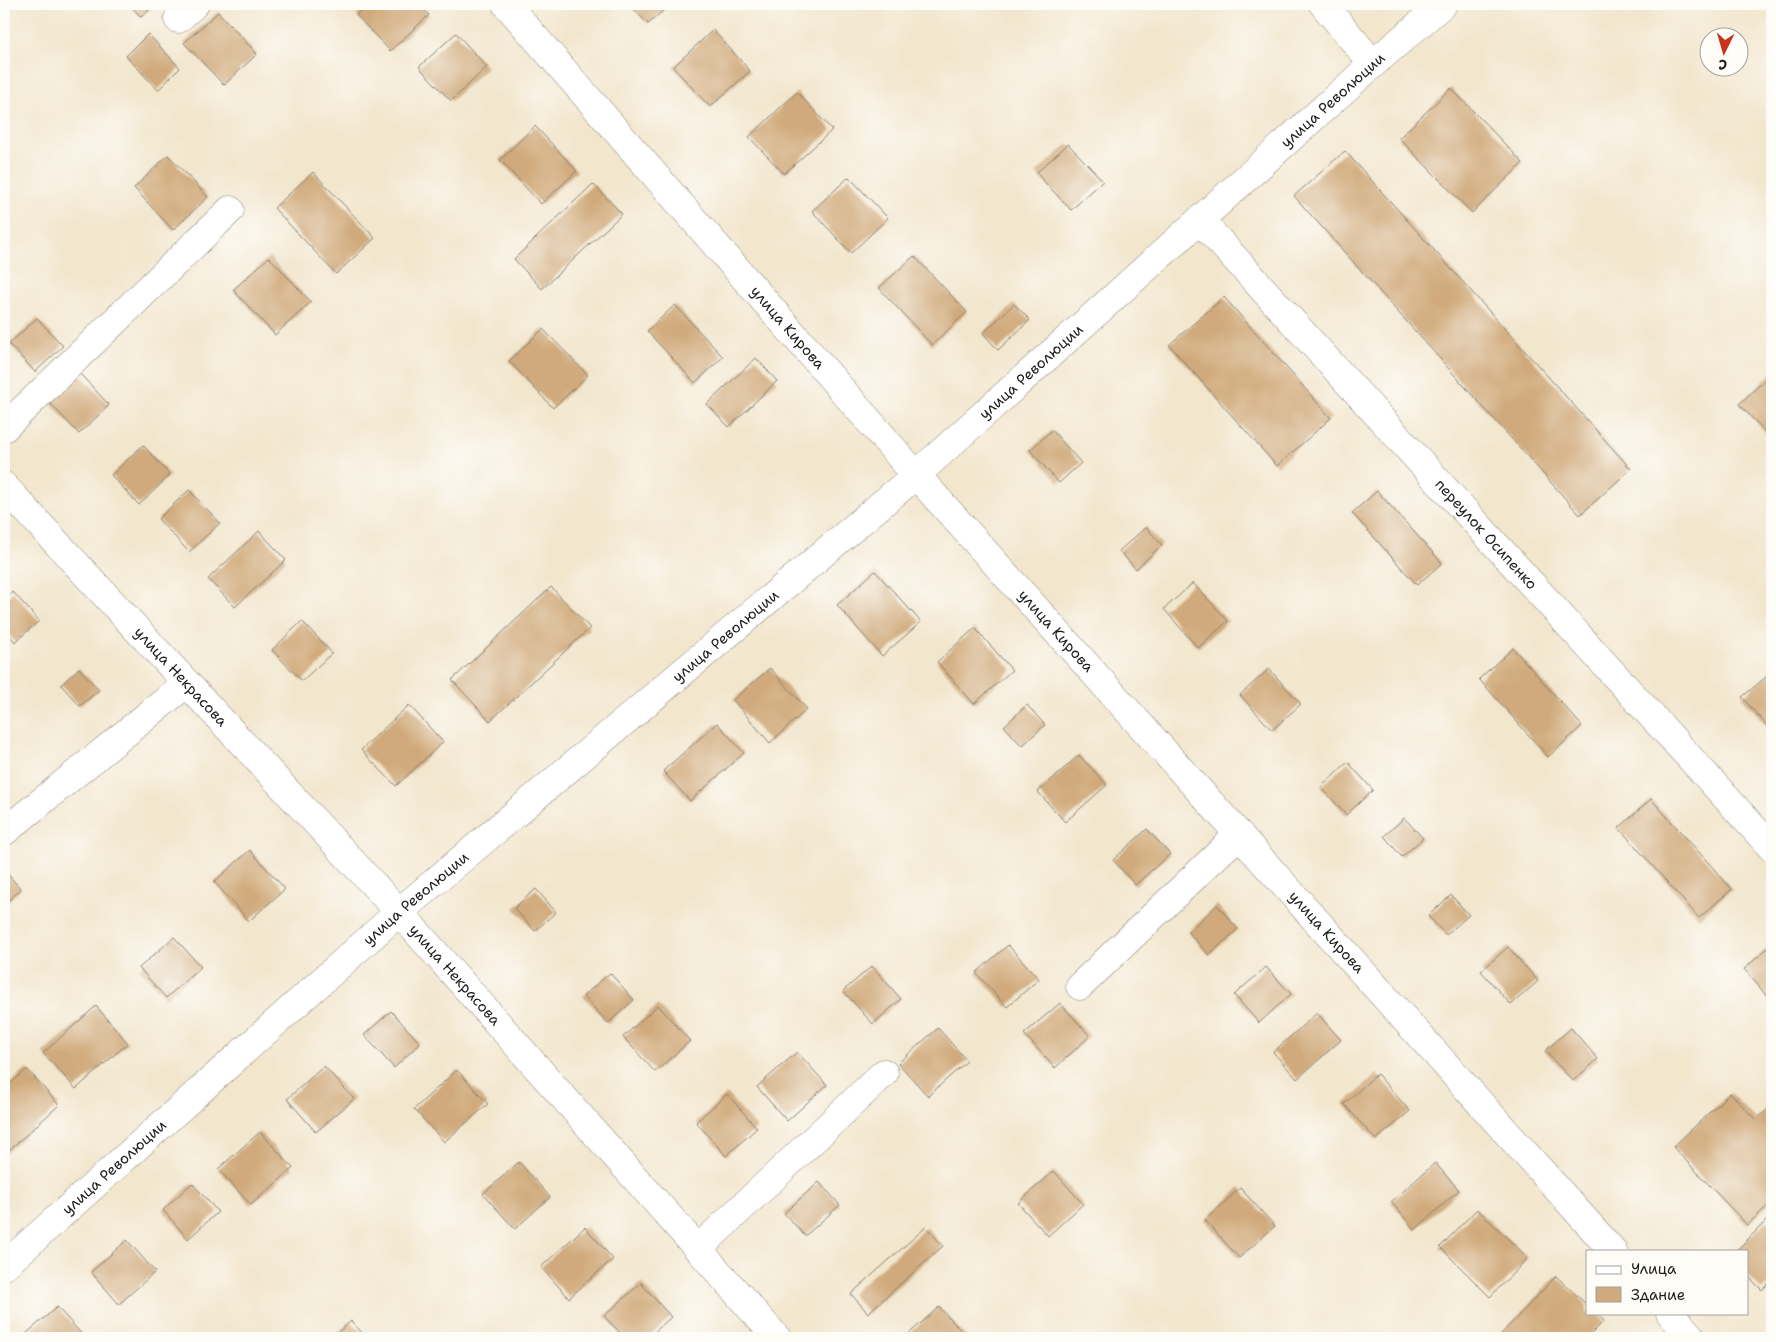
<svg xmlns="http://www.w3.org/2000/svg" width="1776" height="1342" viewBox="0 0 1776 1342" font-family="'Shantell Sans',sans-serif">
  <rect width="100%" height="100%" fill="#fdfcf7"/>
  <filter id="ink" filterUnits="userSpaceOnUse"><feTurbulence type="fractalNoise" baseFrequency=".02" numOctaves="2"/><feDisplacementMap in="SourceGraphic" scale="10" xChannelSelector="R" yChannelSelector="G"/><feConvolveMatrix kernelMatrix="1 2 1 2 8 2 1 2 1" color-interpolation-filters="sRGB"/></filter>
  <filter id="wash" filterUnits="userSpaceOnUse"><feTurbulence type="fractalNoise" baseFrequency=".0096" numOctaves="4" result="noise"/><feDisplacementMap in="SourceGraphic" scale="20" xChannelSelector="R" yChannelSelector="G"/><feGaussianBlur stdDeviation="1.12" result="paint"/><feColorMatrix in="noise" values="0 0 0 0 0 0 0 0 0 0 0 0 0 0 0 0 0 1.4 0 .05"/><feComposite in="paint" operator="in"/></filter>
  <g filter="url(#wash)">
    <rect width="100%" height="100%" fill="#f2e6cd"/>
    <g id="blocks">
      <g fill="#d0aa7c">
        <path d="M129 4H156L141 17Z"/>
        <path d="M368 4H419L429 15 390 51 356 15Z"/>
        <path d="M629 4H671L648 24Z"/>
        <path d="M218 12 257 54 224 85 184 43Z"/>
        <path d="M713 30 750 71 710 107 673 67Z"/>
        <path d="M456 33 487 67 451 101 419 67Z"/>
        <path d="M148 34 180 68 158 90 126 56Z"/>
        <path d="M1451 88 1523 163 1472 213 1399 138Z"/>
        <path d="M797 92 832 130 784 174 749 137Z"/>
        <path d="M535 126 577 171 541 204 500 160Z"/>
        <path d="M1068 144 1103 181 1071 210 1036 173Z"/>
        <path d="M1345 151 1631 469 1580 515 1294 196Z"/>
        <path d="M168 155 208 197 173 230 134 188Z"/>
        <path d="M313 172 375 238 336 274 274 208Z"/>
        <path d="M849 177 888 218 851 253 812 211Z"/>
        <path d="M593 184 622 214 542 289 514 259Z"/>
        <path d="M914 256 967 312 932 345 879 288Z"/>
        <path d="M269 257 311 302 275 335 233 290Z"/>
        <path d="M1224 297 1331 418 1277 466 1169 345Z"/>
        <path d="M1014 304 1030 320 998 350 983 333Z"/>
        <path d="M675 305 723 357 695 383 647 331Z"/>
        <path d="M37 318 63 346 35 372 9 344Z"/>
        <path d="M543 329 588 375 553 408 509 361Z"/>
        <path d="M756 358 777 381 729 427 707 404Z"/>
        <path d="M1772 373V439L1739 404Z"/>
        <path d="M80 374 109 405 79 434 49 402Z"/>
        <path d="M1052 430 1081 463 1059 483 1030 450Z"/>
        <path d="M143 445 170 475 139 505 111 475Z"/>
        <path d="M189 490 220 523 189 552 158 519Z"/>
        <path d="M1377 491 1442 563 1417 585 1352 513Z"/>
        <path d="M1146 527 1162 545 1136 569 1119 551Z"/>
        <path d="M259 531 286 560 235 607 208 579Z"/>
        <path d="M875 571 921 622 882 656 837 605Z"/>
        <path d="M1193 583 1228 621 1198 648 1164 609Z"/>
        <path d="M551 587 590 628 490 721 452 680Z"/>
        <path d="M13 592 39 621 15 642 4 629V600Z"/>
        <path d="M302 621 332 653 302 681 272 650Z"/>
        <path d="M975 628 1012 670 974 704 937 662Z"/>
        <path d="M1513 648 1582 726 1548 757 1479 679Z"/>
        <path d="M79 668 99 690 80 706 61 685Z"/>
        <path d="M770 668 807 709 770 743 733 700Z"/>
        <path d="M1269 669 1301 704 1272 730 1240 695Z"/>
        <path d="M1772 672V732L1742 697Z"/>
        <path d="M409 705 443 742 396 786 361 750Z"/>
        <path d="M1027 705 1045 725 1022 746 1004 726Z"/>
        <path d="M717 723 744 753 690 801 663 771Z"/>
        <path d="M1079 755 1107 785 1065 822 1038 792Z"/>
        <path d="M1348 762 1373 790 1346 815 1321 787Z"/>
        <path d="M1651 799 1732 889 1699 918 1619 828Z"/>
        <path d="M1404 818 1423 838 1402 857 1384 836Z"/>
        <path d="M1147 829 1170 854 1135 885 1113 860Z"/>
        <path d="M250 850 285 889 249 921 214 882Z"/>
        <path d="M4 870 21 889 4 905Z"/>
        <path d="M536 889 556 912 535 931 514 908Z"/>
        <path d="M1451 895 1469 915 1446 935 1428 916Z"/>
        <path d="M1217 905 1238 929 1209 955 1188 932Z"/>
        <path d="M174 937 201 967 166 998 139 968Z"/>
        <path d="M1772 944V1002L1744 969Z"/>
        <path d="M1008 945 1039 979 1007 1007 976 973Z"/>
        <path d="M1508 947 1538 981 1511 1005 1481 971Z"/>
        <path d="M872 966 901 999 873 1024 843 991Z"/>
        <path d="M1266 967 1291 994 1259 1023 1234 995Z"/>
        <path d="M610 973 634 1000 608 1023 583 996Z"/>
        <path d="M1060 1003 1090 1036 1055 1068 1024 1034Z"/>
        <path d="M658 1005 690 1041 655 1072 623 1037Z"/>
        <path d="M96 1006 128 1043 76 1089 43 1053Z"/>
        <path d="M391 1011 420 1043 394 1068 364 1035Z"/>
        <path d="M1317 1013 1341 1040 1297 1079 1273 1052Z"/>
        <path d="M938 1028 967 1061 928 1096 898 1063Z"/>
        <path d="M1571 1028 1598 1059 1573 1081 1545 1051Z"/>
        <path d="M797 1052 827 1085 787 1121 757 1087Z"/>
        <path d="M324 1066 354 1099 316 1132 287 1099Z"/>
        <path d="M27 1069 59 1105 4 1155V1089Z"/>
        <path d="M457 1070 488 1104 444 1142 414 1109Z"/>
        <path d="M1377 1074 1410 1111 1376 1140 1344 1104Z"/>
        <path d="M1730 1093 1756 1120 1772 1105V1202L1747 1225 1673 1147Z"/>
        <path d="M727 1094 757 1128 726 1156 696 1122Z"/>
        <path d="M260 1132 293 1168 251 1205 218 1169Z"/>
        <path d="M519 1162 550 1197 515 1229 483 1194Z"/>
        <path d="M1435 1163 1459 1190 1415 1230 1391 1202Z"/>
        <path d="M1054 1171 1083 1204 1048 1236 1018 1203Z"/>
        <path d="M819 1182 840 1205 805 1236 784 1213Z"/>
        <path d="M192 1183 218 1212 188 1239 163 1210Z"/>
        <path d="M1240 1188 1275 1226 1239 1258 1205 1220Z"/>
        <path d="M1477 1209 1528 1258 1490 1297 1440 1247Z"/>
        <path d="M1767 1220 1772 1225V1280L1762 1290 1747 1275V1251H1736Z"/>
        <path d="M585 1227 613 1259 569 1298 541 1267Z"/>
        <path d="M926 1227 943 1246 868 1313 851 1294Z"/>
        <path d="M127 1240 155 1272 119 1304 91 1272Z"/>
        <path d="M1556 1276 1587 1305V1313H1595L1604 1321 1587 1338H1505L1501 1334Z"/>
        <path d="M641 1283 671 1317 648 1338H625L604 1316Z"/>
        <path d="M57 1307 85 1338H32L27 1333Z"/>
        <path d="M939 1307 968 1338H904Z"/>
        <path d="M351 1321 367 1338H331Z"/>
      </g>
    </g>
  </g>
  <g filter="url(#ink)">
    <use href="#blocks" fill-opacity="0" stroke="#878174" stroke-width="1"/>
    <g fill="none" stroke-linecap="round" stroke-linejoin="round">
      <defs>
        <g id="minor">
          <path id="s1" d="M506 4 916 475 1613 1251"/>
          <path d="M1323 4 1373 64"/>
          <path d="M178 19 195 4"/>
          <path id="s2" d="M1200 220 1772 848"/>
          <path d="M4 428 230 210"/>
          <path id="s3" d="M4 486 399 912 777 1338"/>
          <path d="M4 832 186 684"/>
          <path d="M1080 986 1239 834"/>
          <path d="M698 1249 884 1073"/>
          <path id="s4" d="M4 1266 399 912 916 475 1373 64 1443 4"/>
          <path d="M1670 1313 1692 1338"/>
        </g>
      </defs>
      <use href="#minor" stroke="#878174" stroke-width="29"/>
      <use href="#minor" stroke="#fff" stroke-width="28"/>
    </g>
  </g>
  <g text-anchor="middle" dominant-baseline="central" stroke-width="5" stroke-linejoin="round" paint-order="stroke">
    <g font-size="15" fill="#1c1c1c" stroke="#fdfcf7">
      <text stroke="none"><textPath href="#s4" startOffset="1768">улица Революции</textPath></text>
      <text stroke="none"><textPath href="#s1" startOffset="429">улица Кирова</textPath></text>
      <text stroke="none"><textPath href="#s4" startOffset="1362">улица Революции</textPath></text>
      <text stroke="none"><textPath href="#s2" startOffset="425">переулок Осипенко</textPath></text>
      <text stroke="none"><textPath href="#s1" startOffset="834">улица Кирова</textPath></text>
      <text stroke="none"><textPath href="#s4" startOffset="958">улица Революции</textPath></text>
      <text stroke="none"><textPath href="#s3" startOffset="260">улица Некрасова</textPath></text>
      <text stroke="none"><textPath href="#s4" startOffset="552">улица Революции</textPath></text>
      <text stroke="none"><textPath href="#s1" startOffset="1239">улица Кирова</textPath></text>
      <text stroke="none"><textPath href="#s3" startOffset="665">улица Некрасова</textPath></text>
      <text stroke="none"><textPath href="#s4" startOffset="148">улица Революции</textPath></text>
    </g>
  </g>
  <rect width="1776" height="1342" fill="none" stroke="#fdfcf7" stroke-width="20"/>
  <rect x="1586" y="1250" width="162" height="65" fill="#fdfcf7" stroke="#a3a29f"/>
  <rect x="1596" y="1266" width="25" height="8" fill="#ffffff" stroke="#a3a29f"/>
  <text x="1631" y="1274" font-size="15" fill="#1c1c1c">Улица</text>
  <rect x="1596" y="1287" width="25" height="15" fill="#d0aa7c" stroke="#a3a29f"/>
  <text x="1631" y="1300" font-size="15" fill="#1c1c1c">Здание</text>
  <g transform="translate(1724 52) rotate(185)"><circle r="24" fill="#fdfcf7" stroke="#a3a29f"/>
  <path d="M0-4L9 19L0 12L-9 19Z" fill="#c8321e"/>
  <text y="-8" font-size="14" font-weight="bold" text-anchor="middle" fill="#1c1c1c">С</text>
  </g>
</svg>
